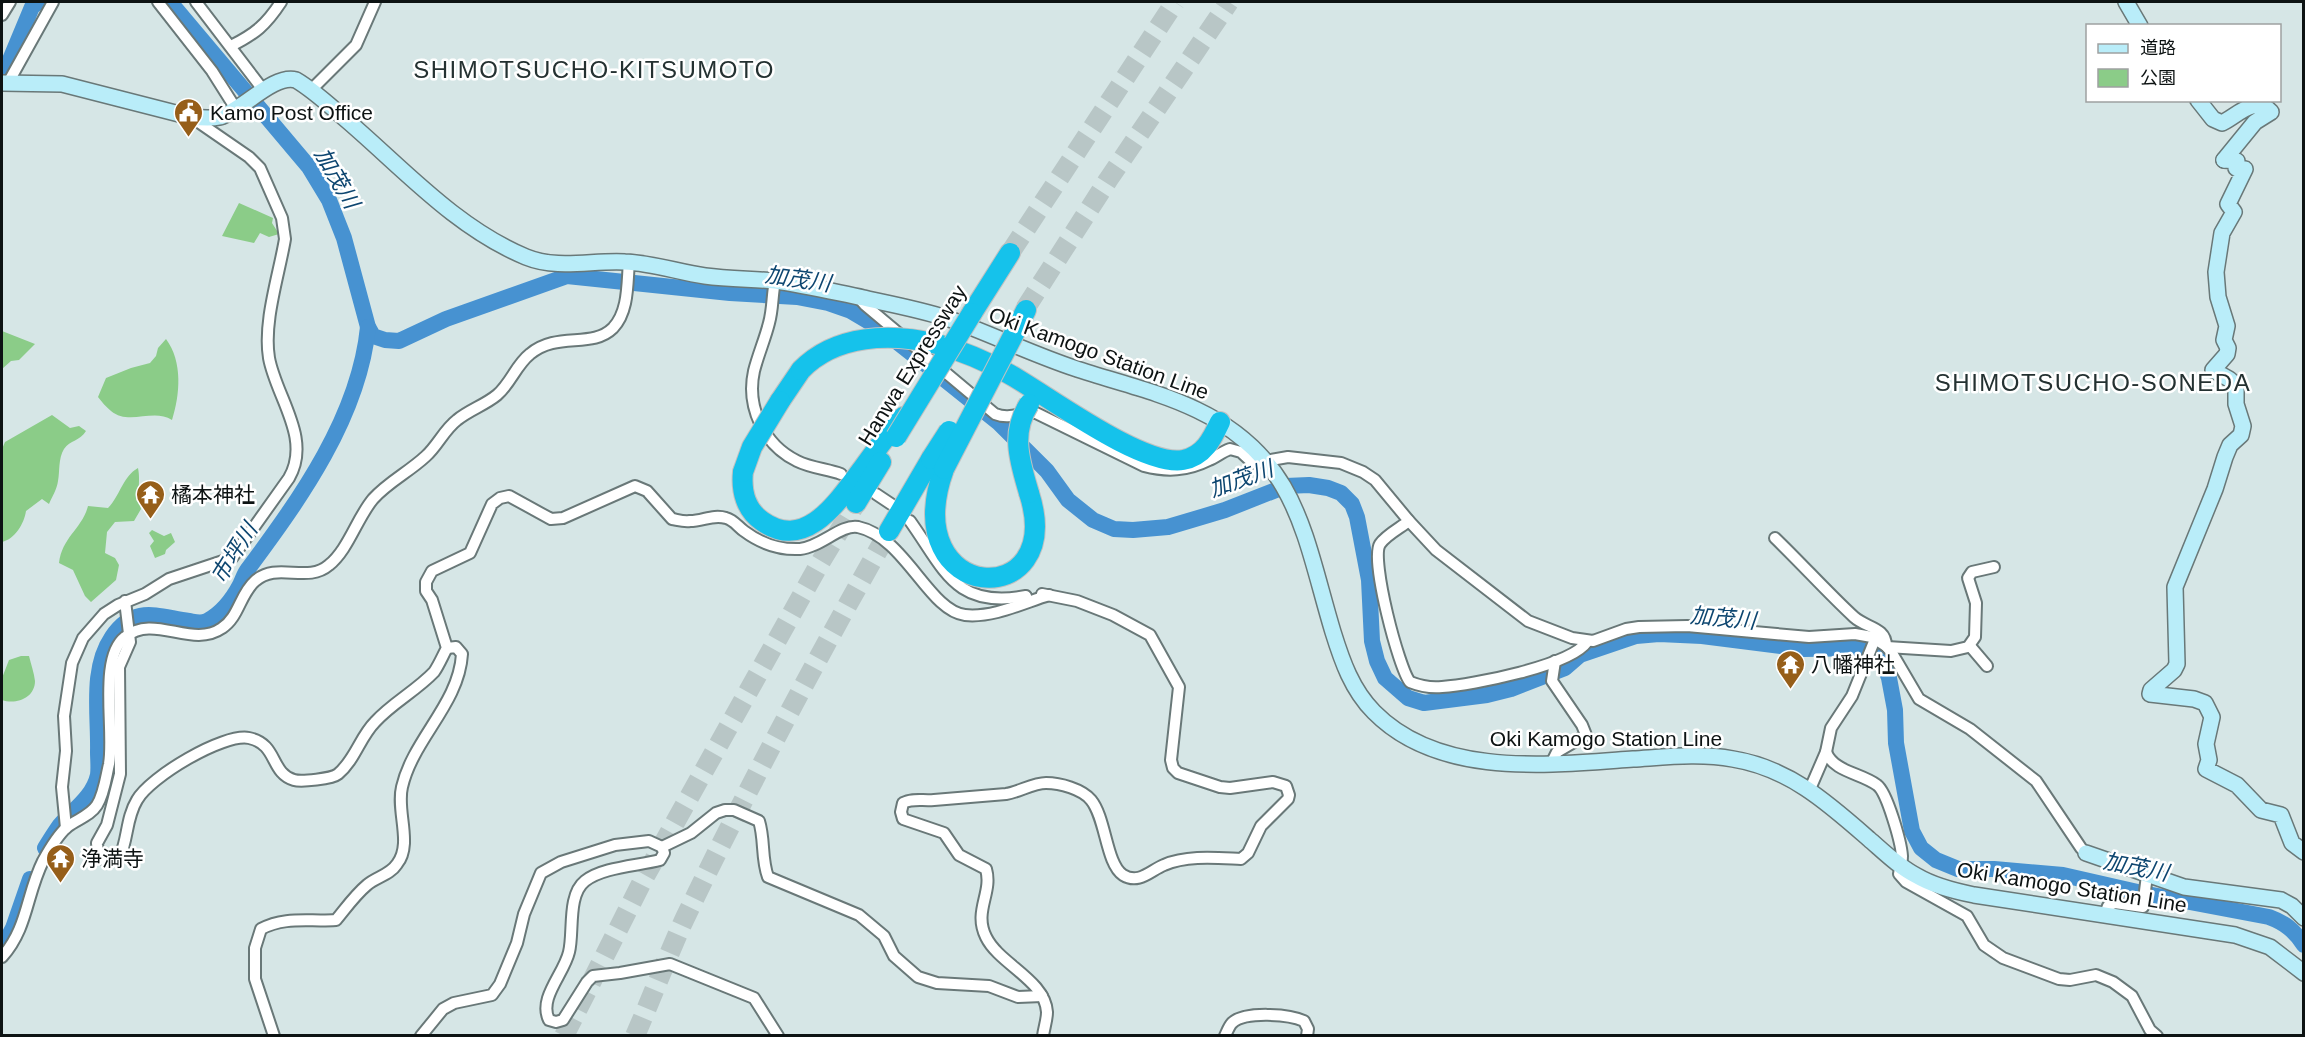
<svg xmlns="http://www.w3.org/2000/svg" width="2305" height="1037" viewBox="0 0 2305 1037" font-family="Helvetica,'Noto Sans JP',sans-serif">
  <rect width="100%" height="100%" fill="#d6e6e6"/>
  <g fill="#8bcc88">
    <path d="M239 203 273 218 272 223 279 234 269 237 260 233 254 243 222 236Z"/>
    <path d="M2 331 35 344 19 360 11 361 2 369Z"/>
    <path d="M166 339C183 362 180 395 172 420 153 408 129 426 111 411 106 407 102 402 98 397L106 378 131 368 150 363 156 356 158 348Z"/>
    <path d="M52 415 70 428 79 426 86 431C80 441 70 440 64 449 58 459 60 471 58 481 57 489 52 497 49 504L42 499 26 511C24 524 15 539 2 542V449L5 442Z"/>
    <path d="M138 468C141 483 136 494 141 509L134 521 115 522 107 532 105 553 115 558 119 565 116 580 91 602 85 596 73 570 59 563C62 537 82 529 88 506L108 508C120 496 123 476 138 468Z"/>
    <path d="M152 530 164 536 171 533 175 542 166 550 165 554 155 558 150 546 154 541 149 533Z"/>
    <path d="M21 656H29C31 664 34 673 35 681 35 698 16 705 2 700V678L9 660Z"/>
  </g>
  <g fill="none" stroke-linecap="round" stroke-linejoin="round">
    <g stroke="#4792d1" stroke-width="16">
      <path d="M170 2 309 167 329 200 344 238 368 327 373 336 385 340 399 341 446 319 567 276 730 293 797 297 828 303 851 311 878 327 939 375 999 423 1047 471 1068 500 1093 520 1114 529 1133 530 1168 527 1225 510 1286 486 1309 485 1328 488 1341 493 1352 504 1357 517 1369 580 1372 641 1377 661 1385 678 1408 698 1424 703 1487 695 1511 689 1565 668 1580 655 1636 636 1659 634 1702 636 1804 649 1865 648 1883 662 1889 678 1895 710 1896 743 1912 831 1921 848 1936 860 1958 869H1994L2063 875 2142 893 2269 917C2285 923 2294 930 2304 945"/>
      <path d="M2 79 32 7 38 2"/>
      <path d="M45 848C50 840 55 832 60 825 74 809 93 797 98 775 99 768 98 759 98 752 99 715 90 669 112 637 134 604 158 617 189 621 195 622 201 624 207 621 222 613 232 600 240 585 243 579 244 574 248 569 300 499 359 417 368 327"/>
      <path d="M2 949 13 928 30 879"/>
    </g>
    <g stroke="#b8c6c6" stroke-width="20" stroke-dasharray="20 10" stroke-linecap="butt">
      <path d="M1010 253 1175 2"/>
      <path d="M1025 309 1108 180 1229 2"/>
      <path d="M564 1036 644 878 820 563 856 503"/>
      <path d="M635 1036C652 997 667 957 685 918 748 787 817 658 889 531"/>
    </g>
    <defs>
      <g id="street">
        <path d="M158 2 212 71 236 109"/>
        <path d="M196 2 264 91"/>
        <path d="M2 15 10 2"/>
        <path d="M231 46C255 34 266 25 281 2"/>
        <path d="M8 83 53 2"/>
        <path d="M311 90 356 45 375 2"/>
        <path d="M775 281C772 295 773 309 769 323 765 339 758 355 754 371 746 407 764 445 797 461 811 468 827 469 841 474"/>
        <path d="M858 297 865 305 995 414C1010 420 1021 412 1036 413L1144 466C1167 472 1187 471 1209 460 1216 457 1222 452 1230 449L1241 452 1253 463 1288 457 1341 463 1363 472 1375 480 1409 521 1436 550 1528 621 1572 638 1593 641 1626 629 1639 627 1687 626 1809 637 1855 634 1872 637 1886 646 1892 653 1919 699 1970 729 2036 781 2081 848 2086 853"/>
        <path d="M876 494 891 504"/>
        <path d="M910 521C945 570 955 609 1026 596"/>
        <path d="M1409 521C1400 528 1386 535 1380 544 1370 559 1399 669 1410 682 1420 686 1432 688 1442 687 1472 685 1570 666 1587 642"/>
        <path d="M1775 538C1802 564 1827 592 1854 617 1866 628 1886 627 1886 646"/>
        <path d="M1042 594 1077 601 1113 615 1150 635 1179 687 1171 760 1173 768 1178 773 1220 787 1230 788 1273 782 1286 786 1289 795 1288 799 1261 826 1248 853 1241 859C1217 858 1187 855 1164 865 1151 870 1139 885 1123 875 1106 864 1106 818 1091 800 1082 789 1060 783 1046 783 1033 783 1019 792 1006 794 982 796 958 798 934 800 922 801 913 798 903 803L901 812 903 819 944 833 959 855 986 869C993 893 973 911 986 937 999 964 1045 980 1047 1012 1047 1020 1044 1028 1043 1036"/>
        <path d="M125 601 130 642 119 667 120 774 107 825 97 843 98 855C105 863 113 863 120 856 128 839 126 818 137 800 150 777 223 733 249 738 278 744 270 773 294 780 301 782 332 779 338 774 355 760 360 737 375 722 392 703 416 691 434 672 439 665 443 655 447 648L432 600 426 591V582L432 571 470 553 492 504 500 498 509 496 551 519 563 518 635 486 647 491 672 519C678 520 684 522 690 521 703 521 713 514 726 518 734 520 738 527 744 531 760 543 780 550 800 549 821 547 841 524 858 527 905 537 929 611 965 615 993 618 1023 603 1049 595"/>
        <path d="M1970 646 1987 666"/>
        <path d="M1887 647 1951 651 1968 647 1975 637 1976 603 1968 578 1972 572 1994 567"/>
        <path d="M1826 752C1834 772 1861 773 1877 785 1887 792 1901 842 1902 856 1902 862 1900 868 1899 874L1906 882 1967 916 1984 945 2003 958 2059 979 2070 980 2096 975 2113 982 2132 996 2150 1030 2157 1036"/>
        <path d="M1551 764 1557 752 1586 735 1582 725 1552 681 1555 661"/>
        <path d="M1810 789 1826 752 1831 728 1852 696 1875 639"/>
        <path d="M66 828 62 787 66 751 64 716 72 663 83 638 104 614 118 605 145 594 169 579 232 558 289 478C312 438 276 397 269 358 263 322 279 275 285 239L282 218 260 168 249 157 191 117"/>
        <path d="M662 847 664 853 660 860C637 866 603 867 585 881 567 895 574 933 569 952 564 974 538 998 549 1020L556 1022 563 1020 587 982 593 976 620 973 670 964 754 998 778 1036"/>
        <path d="M662 847 691 833 716 813 725 810H734L759 821C765 840 761 858 768 877L859 915 884 936 894 956 918 977 937 983 989 986 1018 997 1042 996"/>
        <path d="M2105 914 2108 906 2115 903 2143 907 2147 875"/>
        <path d="M2 957C28 928 26 895 43 861 49 850 58 835 67 827 77 819 90 816 97 805 104 794 106 777 109 764 115 731 98 658 125 637 154 613 192 649 222 628 239 617 240 594 255 581 277 561 307 584 329 565 348 550 357 518 373 499 388 482 409 472 426 456 438 445 444 430 457 420 469 410 485 405 497 395 511 383 516 365 530 354 557 331 592 349 613 328 629 311 627 283 629 262"/>
        <path d="M274 1036 255 979V948L261 929C285 916 309 922 336 920 346 908 355 895 367 885 376 877 390 875 397 864 413 844 396 811 402 787 413 739 459 704 462 654L456 647 447 648"/>
        <path d="M421 1036 443 1009 454 1003 492 995 500 984 517 943 524 914 541 873 561 862 615 845 649 841 662 847"/>
        <path d="M1225 1036C1227 1032 1229 1026 1232 1023 1245 1011 1289 1014 1304 1021L1308 1029 1307 1036"/>
      </g>
      <g id="secondary">
        <path d="M2126 2 2140 26"/>
        <path d="M2 83 62 84 191 117C200 118 210 119 220 117 243 110 273 74 296 80 313 90 328 104 343 117 401 166 454 227 526 257 558 270 592 260 625 262 652 263 678 272 705 276 728 279 752 279 775 281 805 285 834 292 864 298 893 305 923 310 952 320 993 335 1032 354 1074 368 1115 382 1158 391 1197 410 1298 458 1304 536 1333 632 1342 661 1352 690 1374 712 1439 778 1548 765 1633 759 1666 757 1700 753 1733 759 1789 768 1828 803 1869 839 1884 852 1899 867 1917 876 1934 886 1954 891 1974 895L2235 935 2270 947 2304 973"/>
        <path d="M2198 100 2213 119 2222 123C2238 115 2255 95 2271 112L2255 122 2224 160"/>
        <path d="M2224 160 2237 161 2236 168 2245 169 2228 204 2234 212 2222 233 2216 272 2218 297 2227 326 2224 340 2228 348 2227 354 2213 370 2229 379 2236 385V404L2243 426 2241 435 2230 445 2225 457 2215 489 2175 587 2177 664 2174 670 2151 690 2150 694 2194 699 2205 703 2212 717 2206 744 2209 760 2206 769 2237 785 2261 810 2281 815 2292 843 2304 852"/>
        <path d="M2086 853 2184 887 2281 900 2292 906 2304 918"/>
      </g>
      <g id="highway">
        <path d="M972 313 1010 253"/>
        <path d="M1017 328 1026 310"/>
        <path d="M937 344C962 351 986 361 1009 374 1047 395 1142 467 1183 460 1204 456 1212 439 1220 422"/>
        <path d="M780 401 801 370"/>
        <path d="M944 469C895 605 1068 614 1029 493"/>
        <path d="M743 472C741 491 746 510 762 521 807 553 840 498 863 468 876 450 888 433 903 417"/>
        <path d="M856 503 881 462"/>
        <path d="M889 531 931 459"/>
      </g>
    </defs>
    <use href="#street" stroke="#697878" stroke-width="14"/>
    <use href="#secondary" stroke="#697878" stroke-width="18"/>
    <use href="#highway" stroke="#c0c2c2" stroke-width="22"/>
    <use href="#street" stroke="#fff" stroke-width="10"/>
    <use href="#secondary" stroke="#b9edf9" stroke-width="15"/>
    <use href="#highway" stroke="#15c2eb" stroke-width="20"/>
    <defs>
      <g id="highway-bridge">
        <path d="M801 370C836 334 891 333 937 344"/>
        <path d="M896 437 972 313"/>
        <path d="M931 459 949 431"/>
        <path d="M944 469 1017 328"/>
        <path d="M743 472 752 447 780 401"/>
        <path d="M1029 493C1020 462 1010 434 1029 404"/>
      </g>
    </defs>
    <use href="#highway-bridge" stroke="#c0c2c2" stroke-width="22" stroke-linecap="butt"/>
    <use href="#highway-bridge" stroke="#15c2eb" stroke-width="20"/>
  </g>
  <defs>
    <symbol id="civic-pin" viewBox="-11 -11 22 30"><path d="M0 17L-7.5 6A9.5 9.5 0 1 1 7.5 6Z" fill="#965e19" stroke="#fff"/><path d="M-.6-6.5H3V-4.5H.6V-3L4-1V1h2V6H-6V1h2V-1L-.6-3ZM-1.2 2.5V6h2.4V2.5Z" fill="#fff"/></symbol>
    <symbol id="temple-pin" viewBox="-11 -11 22 30"><path d="M0 17L-7.5 6A9.5 9.5 0 1 1 7.5 6Z" fill="#965e19" stroke="#fff"/><path d="M0-6L5-2H3V0L6.5 2.5H4V6H1.5V3h-3V6H-4V2.5H-6.5L-3 0V-2H-5Z" fill="#fff"/></symbol>
  </defs>
  <g fill-rule="evenodd">
    <use href="#civic-pin" x="172" y="96" width="33" height="45"/>
    <use href="#temple-pin" x="134" y="478" width="33" height="45"/>
    <use href="#temple-pin" x="1774" y="648" width="33" height="45"/>
    <use href="#temple-pin" x="44" y="842" width="33" height="45"/>
  </g>
  <g text-anchor="middle" dominant-baseline="central" stroke-width="5" stroke-linejoin="round" paint-order="stroke">
    <g font-size="21" fill="#0d1313" stroke="#fff" text-anchor="start">
      <text x="210" y="112">Kamo Post Office</text>
      <text x="171" y="494">橘本神社</text>
      <text x="1811" y="664">八幡神社</text>
      <text x="81" y="858">浄満寺</text>
    </g>
    <g font-size="21" fill="#0d1313" stroke="#fff">
      <text transform="translate(1099 353) rotate(20)">Oki Kamogo Station Line</text>
      <text transform="translate(912 365) rotate(-58)">Hanwa Expressway</text>
      <text x="1606" y="738">Oki Kamogo Station Line</text>
      <text transform="translate(2072 887) rotate(9)">Oki Kamogo Station Line</text>
    </g>
    <g font-size="22" font-style="italic" fill="#0d4670" stroke="#fff">
      <text transform="translate(337 178) rotate(60)">加茂川</text>
      <text transform="translate(798 279) rotate(8)">加茂川</text>
      <text transform="translate(1241 479) rotate(-20)">加茂川</text>
      <text transform="translate(234 553) rotate(-58)">市坪川</text>
      <text transform="translate(1723 618) rotate(5)">加茂川</text>
      <text transform="translate(2136 867) rotate(11)">加茂川</text>
    </g>
    <g font-size="24" letter-spacing="1.5" fill="#243131" stroke="#fff">
      <text x="594" y="69">SHIMOTSUCHO-KITSUMOTO</text>
      <text x="2093" y="382">SHIMOTSUCHO-SONEDA</text>
    </g>
  </g>
  <rect width="2305" height="1037" fill="none" stroke="#0d1313" stroke-width="6"/>
  <rect x="2086" y="24" width="195" height="78" fill="#ffffff" stroke="#9ea1a1" stroke-width="1.5"/>
  <rect x="2098" y="44" width="30" height="9" fill="#b9edf9" stroke="#9ea1a1" stroke-width="1.5"/>
  <text x="2140" y="54" font-size="18" fill="#0d1313">道路</text>
  <rect x="2098" y="69" width="30" height="18" fill="#8bcc88" stroke="#9ea1a1" stroke-width="1.5"/>
  <text x="2140" y="84" font-size="18" fill="#0d1313">公園</text>
</svg>
